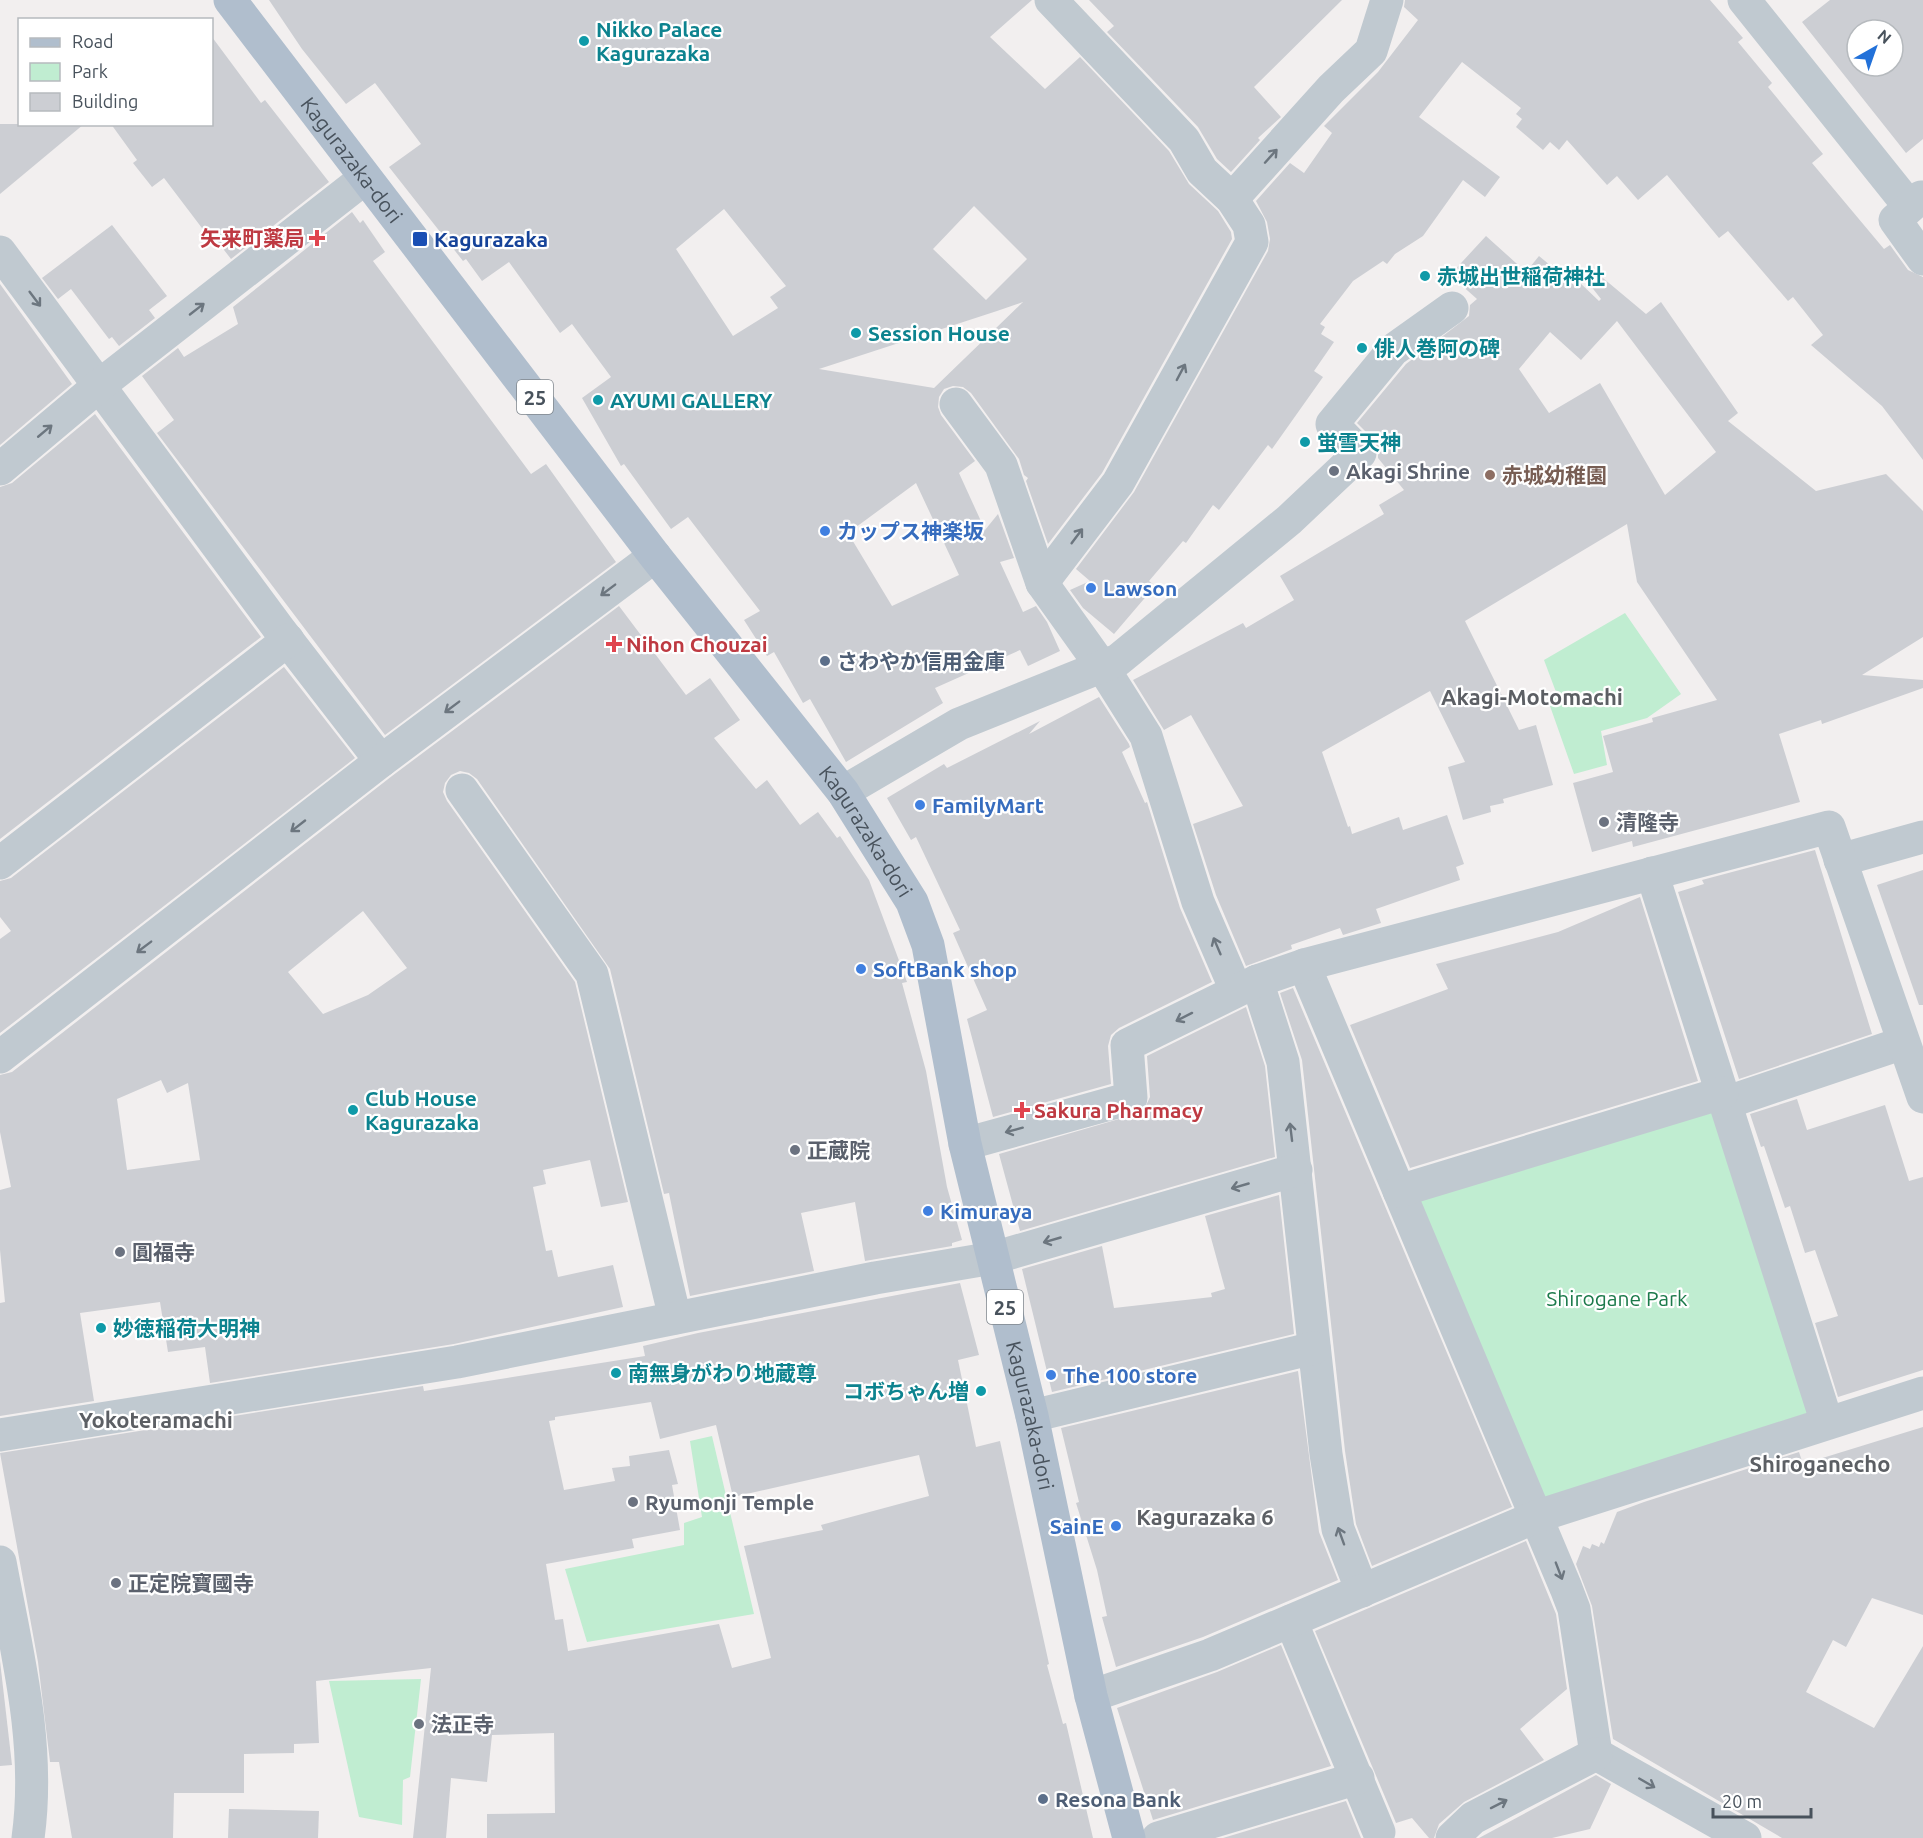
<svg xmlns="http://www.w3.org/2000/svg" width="1923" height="1838" viewBox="0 0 1923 1838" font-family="Ubuntu,'Noto Sans JP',sans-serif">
  <rect width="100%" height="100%" fill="#f2efef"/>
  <g fill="#c0edd1">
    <path d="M1625 613 1681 694 1647 718 1601 731 1607 765 1574 774 1550 706 1556 692 1544 660Z"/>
    <path d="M1713 1110 1808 1413 1538 1500 1414 1200Z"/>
    <path d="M712 1436 754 1614 587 1642 565 1569 684 1545V1523L702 1517 690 1441Z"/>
    <path d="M421 1679 410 1777 403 1780 402 1825 359 1817 329 1681Z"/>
  </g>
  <g fill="#ccced3" fill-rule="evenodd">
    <path d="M269 0H1032L990 37 1045 89 1080 57 1169 151 1189 184 1218 211 1231 232 1232 239 1102 473 1048 544 1026 481 1028 478 1024 475 1019 459 971 393 963 387 953 386 944 389 939 397 938 407 941 415 975 461 959 473 985 530 998 514 1014 558 1000 562 1023 612 1036 606 1047 622 1060 651 1028 666 1020 650 935 688 943 703 846 762 810 699 803 703 774 652 767 656 744 620 760 611 688 517 671 529 624 464 621 466 582 398 611 377 572 324 560 333 509 262 482 281 466 259 463 261 389 167 421 144 375 83 346 104 302 49ZM974 206 1027 259 986 300 933 249ZM724 209 786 286 770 297 778 308 733 336 676 249ZM1023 302 934 388 819 369 997 311ZM916 483 959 575 892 606 848 533Z"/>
    <path d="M1089 0H1342L1254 87 1281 117 1258 138 1260 140 1231 172 1217 159 1198 127 1107 32 1114 26Z"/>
    <path d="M1405 0H1710L1743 38 1738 42 1772 83 1768 87 1823 154 1812 163 1884 249 1890 245 1908 270 1923 277V460L1882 406 1811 345 1823 335 1793 297 1788 301 1728 231 1719 238 1667 175 1638 200 1617 176 1607 185 1567 140 1559 150 1550 142 1543 150 1516 127 1522 119 1516 114 1521 108 1462 62 1419 117 1500 177 1485 197 1463 180 1423 236 1395 254 1387 264 1383 261 1353 281 1320 324 1325 327 1321 334 1334 342 1314 371 1323 377 1272 449 1268 445 1219 510 1213 505 1186 543 1183 541 1149 581 1155 586 1114 634 1083 608 1070 590 1090 581 1076 569 1134 492 1268 251 1270 239 1267 222 1256 201 1290 163 1304 173 1332 133 1324 126 1378 72 1418 20 1404 7Z"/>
    <path d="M1830 0H1923V139L1906 153 1802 22ZM1857 30H1893V66H1857Z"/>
    <path d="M212 37 261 103 265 100 329 182 231 259 214 237 211 240 164 178 152 187 133 163 137 160 111 124H212Z"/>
    <path d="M0 124H84L0 194Z"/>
    <path d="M352 212 360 223 363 220 385 252 373 261 531 474 546 464 616 562 385 735 157 433 174 420 142 376 178 348 184 357 238 324 233 307Z"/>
    <path d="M112 225 167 296 149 310 155 318 119 346 112 337 109 339 71 289 58 299 42 278Z"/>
    <path d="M1486 236 1526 272 1539 256 1574 285 1578 281 1599 301 1601 299 1583 276 1591 268 1646 314 1661 302 1738 413 1728 421 1816 491 1886 474 1923 511V637L1862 675 1923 680V688L1822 724 1821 720 1779 734 1800 802 1633 847 1632 841 1592 852 1573 783 1613 772 1603 736 1653 722 1652 718 1717 700 1637 582 1627 524 1465 621 1519 730 1536 725 1553 785 1503 799 1504 803 1490 806 1491 812 1463 820 1448 767 1465 762 1430 691 1322 752 1348 827 1350 826 1352 834 1399 817 1403 830 1447 815 1464 864 1456 867 1460 880 1376 909 1381 923 1343 935 1340 928 1291 945 1292 949 1246 966 1216 895 1193 824 1243 806 1191 715 1164 730 1133 680 1243 623 1246 628 1294 600 1280 576 1384 514 1379 505 1404 490 1378 458V449L1374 440 1357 423 1406 364 1469 316 1470 305 1477 299 1450 275ZM1617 321 1716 452 1665 495 1600 383 1549 413 1519 369 1550 332 1581 360Z"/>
    <path d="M0 284 72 384 0 445Z"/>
    <path d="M95 414 261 637 0 839V487L12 483Z"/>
    <path d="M619 606 686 695 710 678 740 720 714 738 756 789 767 780 800 825 818 812 837 838 840 836 869 880 907 982 902 983 926 1071 947 1187 962 1240 952 1243V1246L865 1261 855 1202 801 1213 814 1271 690 1296 669 1193 664 1194 610 969 477 779 469 773 460 771 451 775 445 783 443 792 447 801 575 982 628 1202 601 1207 590 1160 543 1170 546 1184 533 1187 546 1251 552 1250 558 1277 613 1265 623 1307 454 1344 210 1383 205 1347 168 1352 160 1302 80 1313 94 1401 0 1416V1303L5 1302 0 1250V1190L11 1187 0 1132V1075L12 1072 392 776ZM363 911 407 968 368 995 323 1014 288 972ZM161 1080 167 1093 188 1083 200 1160 127 1170 117 1099Z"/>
    <path d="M284 667 355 758 0 1033V939L11 931 0 917V881L11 878Z"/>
    <path d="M1099 697 1129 744 1130 747 1122 752 1145 803 1147 802 1180 908 1212 982 1119 1028 1111 1035 1108 1046 1111 1084 993 1117 967 1019 987 1010 953 933 960 930 916 837 911 840 887 798 944 764 947 768 1040 721 1029 734Z"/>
    <path d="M1815 850 1872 1034 1739 1079 1678 892 1704 884 1702 880Z"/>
    <path d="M1923 870V1005H1919L1877 885Z"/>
    <path d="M1640 897 1698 1081 1410 1168 1350 1025 1448 989 1436 964 1558 932Z"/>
    <path d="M1293 988 1512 1507 1372 1566 1356 1524 1345 1451 1302 1060 1280 993Z"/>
    <path d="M1246 1007 1265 1066 1275 1157 1020 1231 999 1154 1143 1112 1150 1097 1147 1056Z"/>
    <path d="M1797 1099 1807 1130 1885 1105 1909 1181 1923 1177V1370L1838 1397 1815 1323 1838 1316 1815 1250 1805 1253 1790 1206 1785 1208 1764 1146 1761 1147 1750 1114Z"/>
    <path d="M1279 1195 1294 1334 1052 1392 1022 1269 1102 1246 1114 1308 1212 1297 1211 1293 1225 1289 1205 1216Z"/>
    <path d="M960 1283 979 1355 958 1360 976 1447 1000 1441 1049 1664 1047 1665 1063 1724 1066 1723 1093 1838H487V1814L555 1813 554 1733 492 1735 487 1782 451 1778 446 1838H413L431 1668 316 1681 319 1743 294 1744V1753L244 1754V1793H174L173 1838H72L59 1762H50L38 1662 0 1453 423 1386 424 1391 645 1356 643 1346 698 1333ZM651 1402 660 1439 716 1425 733 1497 919 1455 929 1496 821 1525 823 1530 744 1546 771 1658 732 1668 719 1624 568 1651 563 1619 555 1620 546 1564 634 1548 632 1539 680 1530 672 1485 678 1484 669 1450 629 1456 630 1466 612 1468 615 1481 564 1490 549 1421 555 1420V1417Z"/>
    <path d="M1298 1371 1319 1532 1338 1580 1203 1637 1116 1667 1102 1617 1107 1616 1097 1570 1076 1503 1079 1502 1061 1428Z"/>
    <path d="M1923 1427V1615L1872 1598 1846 1647 1833 1640 1806 1692 1874 1728 1923 1646V1838H1782L1613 1739 1592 1606 1576 1564 1583 1546 1590 1549 1592 1544 1599 1547 1601 1542 1604 1544 1617 1512 1644 1502 1799 1452 1803 1464Z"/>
    <path d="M1526 1541 1556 1614 1567 1689 1520 1729 1544 1760 1464 1802 1439 1824 1434 1838H1429L1412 1818 1396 1823 1315 1631Z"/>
    <path d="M1281 1645 1331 1766 1153 1820 1117 1708 1217 1672Z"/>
    <path d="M0 1661 12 1765 0 1766Z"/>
    <path d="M1596 1775 1611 1784 1590 1829 1552 1838H1479Z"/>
    <path d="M1346 1801 1361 1838H1223Z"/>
    <path d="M229 1809 319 1811 318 1838H228Z"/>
  </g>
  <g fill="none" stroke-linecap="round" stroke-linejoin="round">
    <g stroke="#c0c9d0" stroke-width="33">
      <path d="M1744 0 1909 206"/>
      <path d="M1921 197 1895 220 1923 259"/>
      <path d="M1232 199 1331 89 1371 51 1387 0"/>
      <path d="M0 252 279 629 381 761"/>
      <path d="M956 404 1001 465 1042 583 1107 674 1146 736 1198 902 1236 990"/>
      <path d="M0 469 100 385 365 178"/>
      <path d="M1042 583 1118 483 1252 242 1249 225 1232 199 1202 171 1184 140 1051 0"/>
      <path d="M462 790 592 974 675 1318"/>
      <path d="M843 792 959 724 1118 660 1289 520 1360 453 1332 424 1393 350 1452 308"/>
      <path d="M1840 860 1923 837"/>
      <path d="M0 863 288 640"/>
      <path d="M1652 873 1827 1423"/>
      <path d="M1304 965 1566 1588 1574 1609 1596 1754"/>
      <path d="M1257 981 1283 1062 1326 1454 1338 1529 1362 1591"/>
      <path d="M0 1057 381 761 655 556"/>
      <path d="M1725 1103 1903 1043"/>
      <path d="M965 1144 1131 1098 1127 1045 1257 981 1304 965 1829 827 1923 1097"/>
      <path d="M1399 1191 1722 1093"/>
      <path d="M1032 1416 1314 1348"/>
      <path d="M0 1435 457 1362 875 1278 993 1258 1296 1170"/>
      <path d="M0 1562C17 1653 41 1745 28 1838"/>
      <path d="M1291 1621 1379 1832"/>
      <path d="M1091 1696 1210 1655 1538 1516 1923 1393"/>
      <path d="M1596 1754 1745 1838"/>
      <path d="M1158 1838 1358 1778"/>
      <path d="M1452 1838 1473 1818 1596 1754"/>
    </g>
    <path stroke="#b0becd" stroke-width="33" id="s1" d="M230 0 655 556 843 792 912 902 928 945 965 1144 1032 1416 1091 1696 1129 1838"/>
  </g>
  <defs><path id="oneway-shaft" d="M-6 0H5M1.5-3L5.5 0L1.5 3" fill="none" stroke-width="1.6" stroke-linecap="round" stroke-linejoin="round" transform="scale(1.5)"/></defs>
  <g stroke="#6c767f">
    <use href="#oneway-shaft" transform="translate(1271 156) rotate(-48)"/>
    <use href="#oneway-shaft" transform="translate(35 299) rotate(53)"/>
    <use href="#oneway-shaft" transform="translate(197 309) rotate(-38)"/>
    <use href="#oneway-shaft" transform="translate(1181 372) rotate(-62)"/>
    <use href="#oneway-shaft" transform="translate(45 431) rotate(-40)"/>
    <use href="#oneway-shaft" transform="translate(1077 536) rotate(-53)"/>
    <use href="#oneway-shaft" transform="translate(608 590) rotate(143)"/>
    <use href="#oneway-shaft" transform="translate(452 707) rotate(143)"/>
    <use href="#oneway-shaft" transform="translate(298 826) rotate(142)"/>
    <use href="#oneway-shaft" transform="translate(1217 946) rotate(-113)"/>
    <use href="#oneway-shaft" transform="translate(144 947) rotate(143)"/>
    <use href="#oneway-shaft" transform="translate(1184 1017) rotate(153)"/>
    <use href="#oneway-shaft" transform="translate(1014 1130) rotate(165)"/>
    <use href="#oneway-shaft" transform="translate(1291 1132) rotate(-97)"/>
    <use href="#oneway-shaft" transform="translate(1240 1186) rotate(164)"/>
    <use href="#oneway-shaft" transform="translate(1052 1240) rotate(164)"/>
    <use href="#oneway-shaft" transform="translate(1341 1536) rotate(-110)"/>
    <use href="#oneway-shaft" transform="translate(1559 1571) rotate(69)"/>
    <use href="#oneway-shaft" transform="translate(1647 1783) rotate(30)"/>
    <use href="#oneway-shaft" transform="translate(1499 1804) rotate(-27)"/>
  </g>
  <g fill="#0f9aa8" stroke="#fff" stroke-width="2">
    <circle cx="584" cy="41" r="6"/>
    <circle cx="1425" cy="276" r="6"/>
    <circle cx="856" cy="333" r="6"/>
    <circle cx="1362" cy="348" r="6"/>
    <circle cx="598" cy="400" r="6"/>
    <circle cx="1305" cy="442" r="6"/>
    <circle cx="353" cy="1110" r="6"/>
    <circle cx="101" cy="1328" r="6"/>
    <circle cx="616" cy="1373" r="6"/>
    <circle cx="981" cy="1391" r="6"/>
  </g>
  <g fill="#e0444e" stroke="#fff" stroke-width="2">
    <path d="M314 229h6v6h6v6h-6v6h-6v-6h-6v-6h6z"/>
    <path d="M611 635h6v6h6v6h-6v6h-6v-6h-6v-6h6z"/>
    <path d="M1019 1101h6v6h6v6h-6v6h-6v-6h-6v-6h6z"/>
  </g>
  <rect fill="#1a4fb4" stroke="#fff" stroke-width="2" x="412" y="231" width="16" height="16" rx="3"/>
  <g fill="#6b7280" stroke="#fff" stroke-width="2">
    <circle cx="1334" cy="471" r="6"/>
    <circle cx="1604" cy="822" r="6"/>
    <circle cx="795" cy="1150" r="6"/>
    <circle cx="120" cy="1252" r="6"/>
    <circle cx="633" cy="1502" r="6"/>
    <circle cx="116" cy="1583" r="6"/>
    <circle cx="419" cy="1724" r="6"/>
  </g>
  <circle fill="#8d6e63" stroke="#fff" stroke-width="2" cx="1490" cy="475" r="6"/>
  <g fill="#3f7fe0" stroke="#fff" stroke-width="2">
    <circle cx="825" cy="531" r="6"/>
    <circle cx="1091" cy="588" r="6"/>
    <circle cx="920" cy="805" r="6"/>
    <circle cx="861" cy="969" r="6"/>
    <circle cx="928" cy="1211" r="6"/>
    <circle cx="1051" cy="1375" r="6"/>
    <circle cx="1116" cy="1526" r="6"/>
  </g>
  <g fill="#5c6f8a" stroke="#fff" stroke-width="2">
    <circle cx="825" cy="661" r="6"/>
    <circle cx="1043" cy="1799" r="6"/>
  </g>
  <g text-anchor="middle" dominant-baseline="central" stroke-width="4.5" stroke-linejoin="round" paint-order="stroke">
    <g fill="#fff" stroke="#7f868d" stroke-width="1.5">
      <rect x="517" y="380" width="36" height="34" rx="4.5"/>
      <rect x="987" y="1290" width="36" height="34" rx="4.5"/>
    </g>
    <g font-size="20" font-weight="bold" fill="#48525c">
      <text x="535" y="397">25</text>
      <text x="1005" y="1307">25</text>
    </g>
    <g font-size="21" font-weight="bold" fill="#0d838f" stroke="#fff" text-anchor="start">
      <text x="596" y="29">Nikko Palace<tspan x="596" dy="24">Kagurazaka</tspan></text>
      <text x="1437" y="276">赤城出世稲荷神社</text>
      <text x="868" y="333">Session House</text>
      <text x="1374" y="348">俳人巻阿の碑</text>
      <text x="610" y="400">AYUMI GALLERY</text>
      <text x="1317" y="442">蛍雪天神</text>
      <text x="365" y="1098">Club House<tspan x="365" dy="24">Kagurazaka</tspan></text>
      <text x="113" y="1328">妙徳稲荷大明神</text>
      <text x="628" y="1373">南無身がわり地蔵尊</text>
      <text x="969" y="1391" text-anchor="end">コボちゃん増</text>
    </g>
    <g font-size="21" fill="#48525c" stroke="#fff">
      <text stroke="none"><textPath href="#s1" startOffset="201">Kagurazaka-dori</textPath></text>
      <text stroke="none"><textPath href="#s1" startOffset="1047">Kagurazaka-dori</textPath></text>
      <text stroke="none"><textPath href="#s1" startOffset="1659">Kagurazaka-dori</textPath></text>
    </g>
    <g font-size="21" font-weight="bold" fill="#be3a42" stroke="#fff" text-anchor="start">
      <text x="305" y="238" text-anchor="end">矢来町薬局</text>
      <text x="626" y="644">Nihon Chouzai</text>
      <text x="1034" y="1110">Sakura Pharmacy</text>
    </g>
    <g font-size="21" font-weight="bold" fill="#164399" stroke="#fff" text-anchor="start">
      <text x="434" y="239">Kagurazaka</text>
    </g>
    <g font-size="21" font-weight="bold" fill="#5b616d" stroke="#fff" text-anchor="start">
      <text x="1346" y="471">Akagi Shrine</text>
      <text x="1616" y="822">清隆寺</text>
      <text x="807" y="1150">正蔵院</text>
      <text x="132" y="1252">圓福寺</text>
      <text x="645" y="1502">Ryumonji Temple</text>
      <text x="128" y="1583">正定院寶國寺</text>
      <text x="431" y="1724">法正寺</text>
    </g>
    <g font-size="21" font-weight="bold" fill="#785e54" stroke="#fff" text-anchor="start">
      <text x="1502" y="475">赤城幼稚園</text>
    </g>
    <g font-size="21" font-weight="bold" fill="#366cbe" stroke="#fff" text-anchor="start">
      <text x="837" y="531">カップス神楽坂</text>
      <text x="1103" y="588">Lawson</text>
      <text x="932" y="805">FamilyMart</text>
      <text x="873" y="969">SoftBank shop</text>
      <text x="940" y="1211">Kimuraya</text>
      <text x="1063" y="1375">The 100 store</text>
      <text x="1104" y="1526" text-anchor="end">SainE</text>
    </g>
    <g font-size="21" font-weight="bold" fill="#4e5e75" stroke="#fff" text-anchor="start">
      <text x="837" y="661">さわやか信用金庫</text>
      <text x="1055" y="1799">Resona Bank</text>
    </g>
    <g font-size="21" fill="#1c7a4b" stroke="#fff">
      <text x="1617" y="1298">Shirogane Park</text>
    </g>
    <g font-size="22" font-weight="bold" fill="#5c5f64" stroke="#fff">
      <text x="1532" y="696">Akagi-Motomachi</text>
      <text x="156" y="1419">Yokoteramachi</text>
      <text x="1820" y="1463">Shiroganecho</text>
      <text x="1205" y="1516">Kagurazaka 6</text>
    </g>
  </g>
  <rect x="18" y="18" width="195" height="108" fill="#ffffff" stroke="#b6babe" stroke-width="1.5"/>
  <rect x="30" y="38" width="30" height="9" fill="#b0becd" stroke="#b6babe" stroke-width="1.5"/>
  <text x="72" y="48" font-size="18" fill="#48525c">Road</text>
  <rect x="30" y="63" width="30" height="18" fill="#c0edd1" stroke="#b6babe" stroke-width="1.5"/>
  <text x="72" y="78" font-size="18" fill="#48525c">Park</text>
  <rect x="30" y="93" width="30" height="18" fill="#ccced3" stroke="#b6babe" stroke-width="1.5"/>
  <text x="72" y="108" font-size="18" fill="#48525c">Building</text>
  <g transform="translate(1875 48) rotate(40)"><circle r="28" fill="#ffffff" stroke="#b6babe" stroke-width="1.5"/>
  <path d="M0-4.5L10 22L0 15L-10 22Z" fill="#2271d9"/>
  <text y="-9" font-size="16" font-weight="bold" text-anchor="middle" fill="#48525c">N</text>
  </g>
  <path d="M1713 1808v9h98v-9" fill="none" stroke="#48525c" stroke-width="3"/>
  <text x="1722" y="1808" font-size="18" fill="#48525c" stroke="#ffffff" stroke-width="4.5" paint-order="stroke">20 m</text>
</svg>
